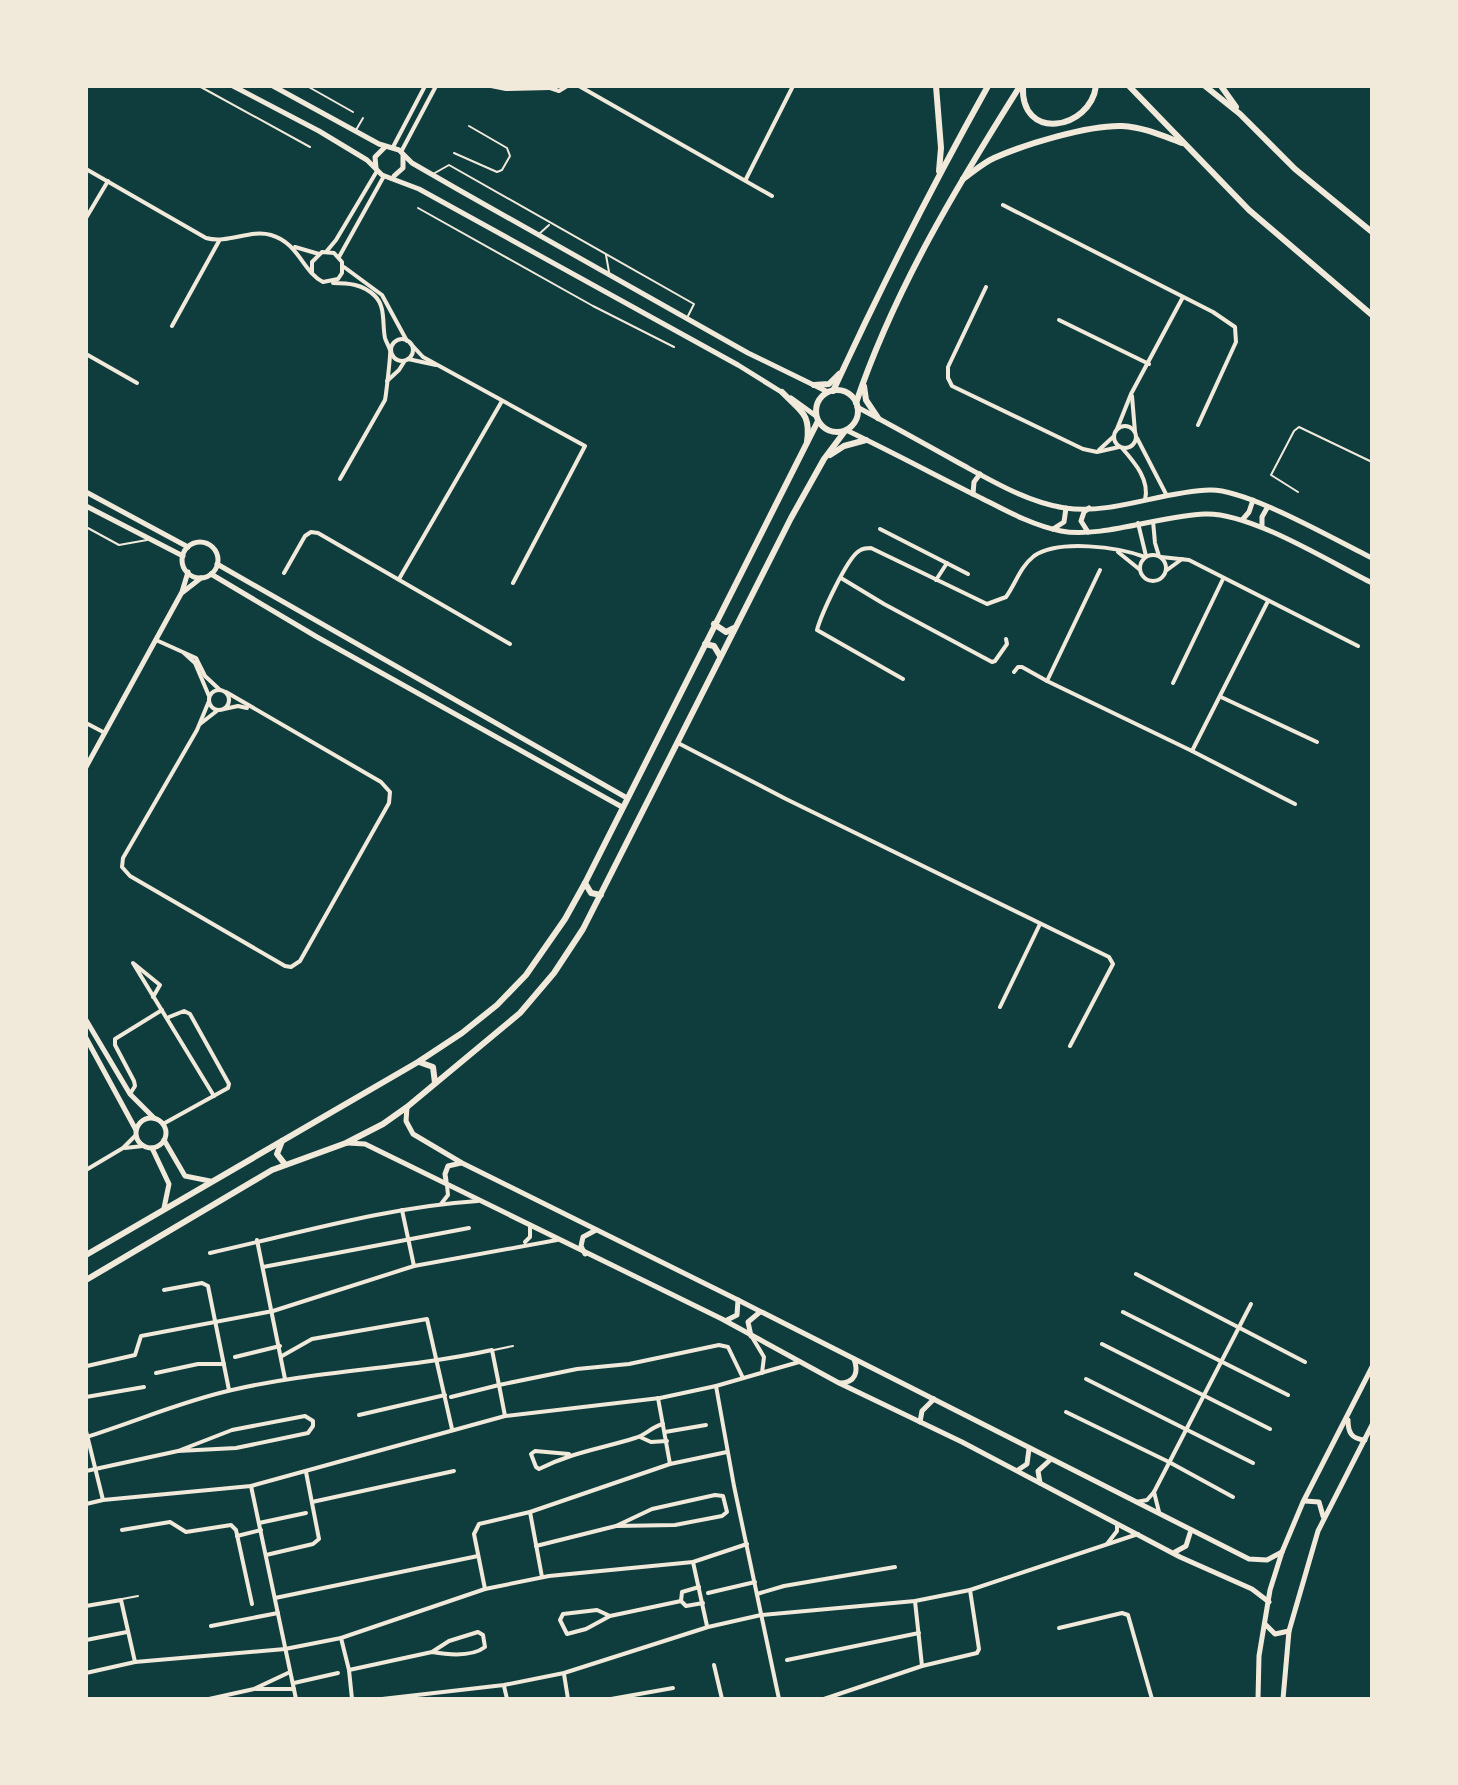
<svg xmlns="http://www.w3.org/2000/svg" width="1458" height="1785" viewBox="0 0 1458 1785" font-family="'Work Sans',sans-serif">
  <rect width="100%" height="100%" fill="#0f3d3e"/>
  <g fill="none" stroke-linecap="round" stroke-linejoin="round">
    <g stroke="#f1e9da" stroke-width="2">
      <path d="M199 86 310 147"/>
      <path d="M307 86 353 112"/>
      <path d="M356 130 363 118"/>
      <path d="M454 153 497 172 502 170 510 156 507 148 469 126"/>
      <path d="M433 174 449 165 694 304 688 316"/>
      <path d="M418 208 593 306 674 347"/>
      <path d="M539 234 549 225"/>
      <path d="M606 255 609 272"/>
      <path d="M1298 492 1271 475 1294 431 1299 427 1372 462"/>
      <path d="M86 527 119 545 147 540"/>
      <path d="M494 1350 513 1346"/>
      <path d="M122 1599 138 1596"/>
    </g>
    <g stroke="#f1e9da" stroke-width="4">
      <path d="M491 86 506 89 550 88"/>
      <path d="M579 86 772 196"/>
      <path d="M550 88 559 91 567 86"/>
      <path d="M393 147 425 86"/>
      <path d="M401 152 436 86"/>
      <path d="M86 169 206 238C228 244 250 229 271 235 299 243 302 271 323 282L338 279 342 273V262L334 253 322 252 312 262V272"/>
      <path d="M746 179 793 86"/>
      <path d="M1003 205 1213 312 1235 327 1236 342 1198 425"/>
      <path d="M86 218 108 181"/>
      <path d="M295 247 319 254"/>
      <path d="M326 252 336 240 377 171"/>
      <path d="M339 257 384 176"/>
      <path d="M344 267 382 295 407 341"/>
      <path d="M333 283C348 283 363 284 375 296 386 307 382 324 385 338 386 342 389 346 390 350 391 353 386 395 385 400L340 479"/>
      <path d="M986 287 948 367V378L952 386 1083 449 1097 452 1119 447"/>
      <path d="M1059 320 1149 364"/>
      <path d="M172 326 219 241"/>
      <circle cx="402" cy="350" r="11"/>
      <path d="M410 343 423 357 585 446 513 583"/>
      <path d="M86 354 137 383"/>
      <path d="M408 359 436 365"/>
      <path d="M387 381 399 370 404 362"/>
      <path d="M1132 396 1135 432"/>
      <circle cx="1125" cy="437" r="11"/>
      <path d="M1117 429 1131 394 1183 297"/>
      <path d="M1137 438 1167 496"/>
      <path d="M1122 448C1135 463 1150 480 1145 500"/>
      <path d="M1099 450 1113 437"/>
      <path d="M1153 521 1155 543 1159 556"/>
      <path d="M1138 523 1146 556"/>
      <path d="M880 529 968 574"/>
      <path d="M1118 552 1139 569"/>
      <circle cx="1153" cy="568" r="13"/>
      <path d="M1161 557 1189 560 1358 646"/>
      <path d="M1100 570 1047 681 1192 751 1295 804"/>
      <path d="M1167 570 1182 559"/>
      <path d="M284 573 305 536 311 532 318 533 510 644"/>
      <path d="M841 578 884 604 992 662 995 661 1007 644 1006 639"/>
      <path d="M399 579 502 401"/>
      <path d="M936 580 947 563"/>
      <path d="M156 640 196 658 205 676 220 690"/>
      <path d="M184 653 195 663 209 696"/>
      <path d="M1014 672 1018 667H1022L1047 681"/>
      <path d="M903 679 817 630C821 615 847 558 859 551 863 548 866 548 871 548L987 604 1006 597C1016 583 1020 567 1034 556 1059 539 1118 547 1145 557"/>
      <path d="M1173 683 1223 579"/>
      <circle cx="219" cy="700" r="10"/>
      <path d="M1221 697 1317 742"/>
      <path d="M209 701 197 730 123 858 122 867 130 876 285 966 291 967 300 961 389 803 390 792 381 782 226 692"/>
      <path d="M224 709 238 706 247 708"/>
      <path d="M86 723 105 733"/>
      <path d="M200 724 218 710"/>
      <path d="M678 743 786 799 1109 957 1113 964 1070 1046"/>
      <path d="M1192 751 1268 601"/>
      <path d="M1372 827V839"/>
      <path d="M153 997 160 985 133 963 214 1096"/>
      <path d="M1000 1007 1040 924"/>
      <path d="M130 1094 135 1086 134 1081 115 1045V1039L162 1010"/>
      <path d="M163 1124 228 1088 229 1084 190 1014 184 1011 169 1017"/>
      <path d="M125 1148 143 1146"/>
      <path d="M86 1170 123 1148 136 1135"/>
      <path d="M441 1204 448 1195 447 1185"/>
      <path d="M402 1210 414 1266"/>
      <path d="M257 1240 285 1379"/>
      <path d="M525 1242 530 1237V1226"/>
      <path d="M210 1253C300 1233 387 1207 478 1201"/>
      <path d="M263 1267 469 1228"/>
      <path d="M1136 1274 1305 1362"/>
      <path d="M164 1290 202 1283 208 1286 229 1390"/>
      <path d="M1123 1312 1288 1395"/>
      <path d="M752 1337 764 1357 762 1373"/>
      <path d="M1102 1344 1270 1429"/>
      <path d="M282 1356 312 1339 427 1319 452 1429"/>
      <path d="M235 1357 280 1346"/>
      <path d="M87 1366 135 1355 141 1336 273 1311 414 1266 557 1240"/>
      <path d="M156 1373 198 1364H224"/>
      <path d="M1086 1379 1253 1463"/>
      <path d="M716 1386 734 1486 779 1699"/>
      <path d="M86 1397 144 1387"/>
      <path d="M658 1398 670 1464"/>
      <path d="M1066 1412 1169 1462 1233 1497"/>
      <path d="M359 1415 445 1395"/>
      <path d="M505 1416 499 1385 577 1369 629 1364 719 1345 728 1347 743 1378"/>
      <path d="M86 1431 103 1500"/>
      <path d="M665 1432 706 1425"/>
      <path d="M86 1437C135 1422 182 1401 232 1390 317 1370 406 1369 492 1350L499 1385 451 1397"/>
      <path d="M640 1437 651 1442 667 1441"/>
      <path d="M569 1454 535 1451 531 1454 536 1467 539 1469C573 1452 600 1449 635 1438 646 1435 651 1427 663 1424"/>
      <path d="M86 1471 178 1451 232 1430 305 1416 313 1421V1426L308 1433 236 1448 178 1451"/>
      <path d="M251 1486 296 1699"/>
      <path d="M1154 1492 1159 1512"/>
      <path d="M312 1502 454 1471"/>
      <path d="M1136 1502 1147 1500 1154 1492 1251 1304"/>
      <path d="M86 1504 103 1500 251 1486 505 1416 660 1398 716 1386 799 1362"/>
      <path d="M530 1512 542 1577"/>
      <path d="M259 1523 306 1513"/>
      <path d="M122 1530 170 1522 186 1532 231 1525 236 1530 252 1604"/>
      <path d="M237 1536 261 1530"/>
      <path d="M1107 1544 1117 1531V1524"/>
      <path d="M536 1546 616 1526 652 1509 715 1495 723 1496 727 1512 722 1516 675 1525 616 1526"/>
      <path d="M266 1555 313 1544 319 1539 306 1472"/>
      <path d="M693 1562 707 1626"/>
      <path d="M699 1587 682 1592 681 1601 686 1606 703 1603"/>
      <path d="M485 1589 474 1534 479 1524 530 1512 670 1464 727 1452"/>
      <path d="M708 1593 755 1582"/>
      <path d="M757 1594 784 1586 895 1567"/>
      <path d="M275 1598 478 1556"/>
      <path d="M915 1601 922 1666"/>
      <path d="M86 1606 121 1600 135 1662"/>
      <path d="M610 1616 597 1610 563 1614 560 1620 567 1634 586 1629 610 1616 681 1601"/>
      <path d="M211 1626 278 1613"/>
      <path d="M1059 1628 1122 1613 1128 1615 1152 1699"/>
      <path d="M341 1638 349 1670 352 1699"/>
      <path d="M86 1640 127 1632"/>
      <path d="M787 1660 919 1633"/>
      <path d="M714 1665 722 1699"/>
      <path d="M349 1670 432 1652 449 1641 478 1632 483 1635 485 1647C472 1657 449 1655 432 1652"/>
      <path d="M86 1673 135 1662 285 1649 341 1638 485 1589 549 1576 693 1562 747 1544"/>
      <path d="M564 1674 568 1699"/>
      <path d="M294 1683 338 1673"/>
      <path d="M504 1686 507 1699"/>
      <path d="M256 1689H294"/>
      <path d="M209 1699 254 1689 290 1672"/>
      <path d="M382 1699 504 1685 564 1673 708 1627 761 1615 915 1601 970 1590 1138 1534"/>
      <path d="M611 1699 673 1688"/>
      <path d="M824 1699 922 1666 977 1653 979 1649 970 1590"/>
    </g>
    <g stroke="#f1e9da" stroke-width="5">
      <path d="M86 492 188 547"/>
      <path d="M86 506 183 556"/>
      <circle cx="200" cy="560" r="18"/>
      <path d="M217 564 627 798"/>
      <path d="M211 574 317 637 622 807"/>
      <path d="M183 592 201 578"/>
      <path d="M86 767 182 592 188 572"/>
      <path d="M86 1020 130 1094 154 1118"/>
      <path d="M86 1038 136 1130"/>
      <circle cx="151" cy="1133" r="15"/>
      <path d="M164 1140 185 1176 210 1181"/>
      <path d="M152 1148 169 1184 164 1208"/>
    </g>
    <g stroke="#f1e9da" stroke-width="5">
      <path d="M233 86 319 131 367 160 382 175 419 189 738 365 783 393"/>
      <path d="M273 86 379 144 399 150 412 163 459 190 748 353 828 392"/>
      <path d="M376 168 375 157 385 147"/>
      <path d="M394 176 403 168V156"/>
      <path d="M791 398 816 416"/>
      <path d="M857 407C891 425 925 444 959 463 992 481 1027 502 1065 508 1113 515 1162 491 1210 490 1247 489 1335 540 1372 558"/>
      <path d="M846 430C890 451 933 474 977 496 1003 509 1031 525 1061 531 1099 539 1163 515 1205 514 1250 512 1330 562 1372 583"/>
      <path d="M973 494 974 482 980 474"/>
      <path d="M1243 519 1249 512 1253 500"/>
      <path d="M1262 527V517L1267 508"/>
      <path d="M1053 529 1064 522 1066 508"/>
      <path d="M1088 532 1081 521 1084 512 1089 508"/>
      <path d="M407 1107 406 1121 413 1134 462 1163 738 1300 1249 1559 1267 1560 1282 1552"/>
      <path d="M348 1143 365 1144 722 1319 839 1383 962 1442 1180 1557 1252 1589 1269 1602"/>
      <path d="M446 1181 445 1174 448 1166 461 1163"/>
      <path d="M585 1254 581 1246 583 1237 596 1230"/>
      <path d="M727 1320 737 1315 738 1300"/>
      <path d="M751 1336 748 1322 760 1312"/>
      <path d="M840 1383C855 1383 859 1372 854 1359"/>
      <path d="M1348 1420C1348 1432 1351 1439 1365 1440"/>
      <path d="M920 1422 922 1411 934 1399"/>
      <path d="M1018 1470 1027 1464 1029 1449"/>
      <path d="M1040 1483 1038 1471 1050 1460"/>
      <path d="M1305 1501 1319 1502 1323 1516"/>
      <path d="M1175 1552 1186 1546 1191 1530"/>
      <path d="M1266 1625 1275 1634 1289 1631"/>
      <path d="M1258 1699 1259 1656 1270 1590 1282 1552 1303 1502 1372 1367"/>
      <path d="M1283 1699 1289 1631 1318 1531 1372 1425"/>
    </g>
    <g stroke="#f1e9da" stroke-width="6">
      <path d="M936 86 941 148 939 171"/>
      <path d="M1023 86C1020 142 1090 130 1096 86"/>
      <path d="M1129 86 1249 210 1372 315"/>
      <path d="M1205 86 1240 114 1295 169 1372 232"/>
      <path d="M1221 86 1236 107"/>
      <path d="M963 179C973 172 983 163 994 158 1026 144 1088 125 1122 126 1143 127 1163 136 1182 143"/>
      <path d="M814 385 829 384 839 374"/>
      <path d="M864 386 866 400 878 418"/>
      <circle cx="837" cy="411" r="21"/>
      <path d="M833 391C881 287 932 186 988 86"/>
      <path d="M782 392C801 412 811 413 807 442"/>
      <path d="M856 403C894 290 957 186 1020 86"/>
      <path d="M830 455 844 446 866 440"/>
      <path d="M714 624 726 632 734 628"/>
      <path d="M705 644 714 646 720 656"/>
      <path d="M585 883 591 893 601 895"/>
      <path d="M419 1062 433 1067 435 1083"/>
      <path d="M282 1141 277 1154 284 1163"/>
      <path d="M86 1255 418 1062 462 1033 497 1005 526 975 565 919 585 883 818 421"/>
      <path d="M86 1280 272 1170 346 1143 383 1124 407 1107 520 1013 554 973 583 929 791 518 824 459 845 431"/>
    </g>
  </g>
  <rect width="1458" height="1785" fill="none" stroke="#f1e9da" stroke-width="176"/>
</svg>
